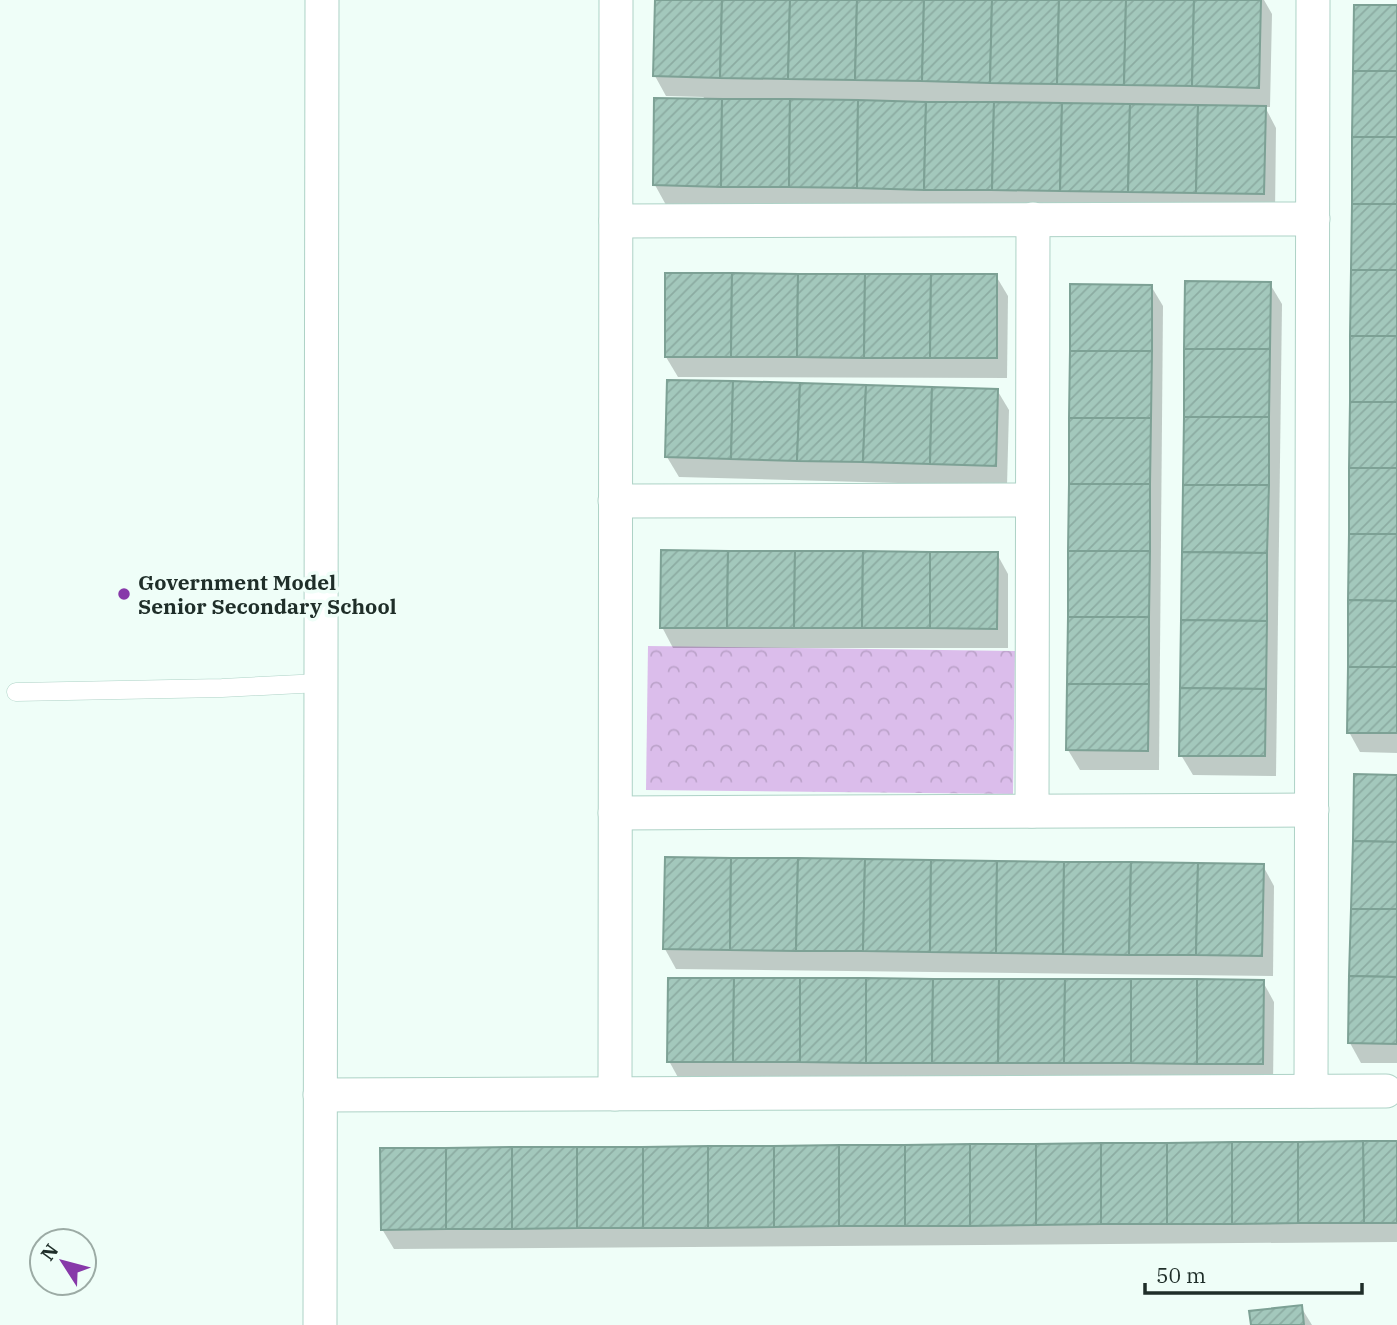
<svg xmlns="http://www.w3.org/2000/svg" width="1397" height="1325" viewBox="0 0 1397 1325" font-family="'IBM Plex Serif',serif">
  <defs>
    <pattern id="park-crowns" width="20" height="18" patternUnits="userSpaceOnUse" patternTransform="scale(1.75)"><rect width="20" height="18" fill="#dbbdeb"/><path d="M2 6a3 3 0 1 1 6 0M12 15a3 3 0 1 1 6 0" fill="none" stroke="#bca3ca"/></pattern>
    <pattern id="building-hatch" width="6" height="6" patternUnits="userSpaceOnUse" patternTransform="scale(1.75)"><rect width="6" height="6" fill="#a3c8bc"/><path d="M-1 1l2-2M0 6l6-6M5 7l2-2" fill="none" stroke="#8caca2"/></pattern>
  </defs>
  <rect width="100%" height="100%" fill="#effef8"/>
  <path fill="url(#park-crowns)" d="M648 646 1015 651 1013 794 646 790Z"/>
  <g fill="#0003">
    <path d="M656 0H1264L1272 14 1270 107H1265L1276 128 1275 213 666 205 655 185 704 97 666 96 655 76Z"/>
    <path d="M1397 7V753L1360 752 1349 732Z"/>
    <path d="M996 276 1008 296 1007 378 678 377 666 357Z"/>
    <path d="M1270 284 1282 304 1276 776 1193 775 1181 755Z"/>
    <path d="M1151 286 1163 306 1159 770H1080L1068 750Z"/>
    <path d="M997 390 1009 410 1007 486 679 477 667 457Z"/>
    <path d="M997 554 1008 574V648H673L662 627Z"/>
    <path d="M1397 776V1063H1361L1350 1043Z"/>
    <path d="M1263 866 1274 886 1273 976 676 969 665 949Z"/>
    <path d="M1263 982 1274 1002 1273 1084 680 1081 669 1061Z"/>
    <path d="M1397 1143V1242L394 1249 382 1229Z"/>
    <path d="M1301 1307 1312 1325H1252Z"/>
  </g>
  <g fill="url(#building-hatch)" stroke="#7da195" stroke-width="2">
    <path d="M655 0H722L720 78 653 76Z"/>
    <path d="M722 0H790L788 79 720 78Z"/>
    <path d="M790 0H857L855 80 788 79Z"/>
    <path d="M857 0H924L922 81 855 80Z"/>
    <path d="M924 0H992L990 83 922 81Z"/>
    <path d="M992 0H1059L1057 84 990 83Z"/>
    <path d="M1059 0H1126L1124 85 1057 84Z"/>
    <path d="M1126 0H1194L1192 86 1124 85Z"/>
    <path d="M1194 0H1261L1259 88 1192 86Z"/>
    <path d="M1354 5H1397V71H1353Z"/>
    <path d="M1353 71H1397V137H1352Z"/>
    <path d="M654 98 722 99 721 187 653 185Z"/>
    <path d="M722 99H790L789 187H721Z"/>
    <path d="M790 99 858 100 857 188 789 187Z"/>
    <path d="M858 100 926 102 924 190 857 188Z"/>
    <path d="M926 102H994L992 190H924Z"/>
    <path d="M994 102 1062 103 1060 191 992 190Z"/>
    <path d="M1062 103 1130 104 1128 192 1060 191Z"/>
    <path d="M1130 104 1198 105 1196 193 1128 192Z"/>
    <path d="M1198 105 1266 106 1264 194 1196 193Z"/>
    <rect x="1352" y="137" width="45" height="67"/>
    <path d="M1352 204H1397V270H1351Z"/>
    <path d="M1351 270H1397V336H1350Z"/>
    <path d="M665 273H732L731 357H665Z"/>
    <path d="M732 273 798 274 797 357H731Z"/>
    <path d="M798 274H865L864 358 797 357Z"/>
    <path d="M865 274H931L930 358H864Z"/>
    <path d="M931 274H997V358H930Z"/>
    <path d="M1185 281 1271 282 1270 349H1184Z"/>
    <path d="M1070 284 1152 285V351H1070Z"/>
    <rect x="1350" y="336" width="47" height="66"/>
    <path d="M1184 349H1270L1269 417H1184Z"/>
    <path d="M1070 351H1152L1151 418H1069Z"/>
    <path d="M667 380 733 381 731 459 665 457Z"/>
    <path d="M733 381 800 383 797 461 731 459Z"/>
    <path d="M800 383 866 385 863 462 797 461Z"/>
    <path d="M866 385 932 387 930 464 863 462Z"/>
    <path d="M932 387 998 389 996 466 930 464Z"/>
    <path d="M1350 402H1397V468H1349Z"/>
    <path d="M1184 417H1269V485H1183Z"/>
    <path d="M1069 418H1151L1150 484H1069Z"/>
    <rect x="1349" y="468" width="48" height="66"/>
    <path d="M1069 484H1150V551H1068Z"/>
    <path d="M1183 485H1269L1267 553 1182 552Z"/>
    <path d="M1349 534H1397V601L1348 600Z"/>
    <path d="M661 550 728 551 727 628H660Z"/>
    <path d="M728 551H795L794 628H727Z"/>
    <path d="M795 551H863L862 628H794Z"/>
    <path d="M863 551 930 552V628H862Z"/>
    <path d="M1068 551H1150L1149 617H1068Z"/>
    <path d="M930 552H998L997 629 930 628Z"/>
    <path d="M1182 552 1267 553V621L1181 620Z"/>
    <path d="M1348 600 1397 601V667H1348Z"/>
    <path d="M1068 617H1149V684H1067Z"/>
    <path d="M1181 620 1267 621 1266 689 1180 688Z"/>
    <path d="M1348 667H1397V733H1347Z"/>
    <path d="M1067 684H1149L1148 751 1066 750Z"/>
    <path d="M1180 688 1266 689 1265 756H1179Z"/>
    <path d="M1354 774 1397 775V842L1353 841Z"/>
    <path d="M1353 841 1397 842V909H1351Z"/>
    <path d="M665 857 731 858 730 950 663 949Z"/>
    <path d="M731 858H798L796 951 730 950Z"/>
    <path d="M798 858 865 859 863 951H796Z"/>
    <path d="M865 859 931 860 930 952 863 951Z"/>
    <path d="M931 860 997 861 996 953 930 952Z"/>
    <path d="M997 861 1064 862 1063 954 996 953Z"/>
    <path d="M1064 862H1131L1129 955 1063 954Z"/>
    <path d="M1131 862 1198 863 1196 955H1129Z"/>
    <path d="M1198 863 1264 864 1262 956 1196 955Z"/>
    <path d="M1351 909H1397V977L1349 976Z"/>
    <path d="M1349 976 1397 977V1044L1348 1043Z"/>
    <path d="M668 978H734L733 1062H667Z"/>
    <path d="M734 978H800V1062H733Z"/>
    <path d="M800 978H866V1063L800 1062Z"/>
    <path d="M866 978 933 979 932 1063H866Z"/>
    <path d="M933 979H999L998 1063H932Z"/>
    <path d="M999 979H1065L1064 1063H998Z"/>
    <path d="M1065 979H1131V1063H1064Z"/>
    <path d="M1131 979H1197V1064L1131 1063Z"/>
    <path d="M1197 979 1264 980 1263 1064H1197Z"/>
    <path d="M1363 1141H1397V1223H1364Z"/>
    <path d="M1363 1141 1364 1223H1298V1142Z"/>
    <path d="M1232 1142H1298V1223L1232 1224Z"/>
    <path d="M1232 1142V1224H1167V1143Z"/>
    <rect x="1101" y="1143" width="66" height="81"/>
    <path d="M1101 1143V1224L1036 1225V1144Z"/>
    <path d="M970 1144H1036V1225L970 1226Z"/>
    <path d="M970 1144V1226H905V1145Z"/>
    <rect x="839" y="1145" width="66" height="81"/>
    <path d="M839 1145V1226L774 1227V1146Z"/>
    <path d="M708 1146H774V1227L708 1228Z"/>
    <path d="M708 1146V1228H643V1147Z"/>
    <path d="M512 1147H577V1228L512 1229Z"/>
    <path d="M512 1147V1229H446V1148Z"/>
    <rect x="577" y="1147" width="66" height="81"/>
    <path d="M380 1148H446V1229L381 1230Z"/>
    <path d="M1302 1305 1304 1325H1251L1249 1311Z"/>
  </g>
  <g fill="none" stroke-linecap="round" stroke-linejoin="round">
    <defs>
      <path id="lane" d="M16 692 222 688 320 683"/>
      <g id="street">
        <path d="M616 221 1313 219"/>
        <path d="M615 501 1032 500"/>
        <path d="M1032 811 1033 219"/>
        <path d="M615 813 1312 810"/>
        <path d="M1311 1091 1313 0"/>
        <path d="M615 1094 616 0"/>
        <path d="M320 1095 1386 1091"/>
        <path d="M320 1325 322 0"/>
      </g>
    </defs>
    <use href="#lane" stroke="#add2c6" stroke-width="19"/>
    <use href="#street" stroke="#add2c6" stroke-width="35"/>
    <use href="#lane" stroke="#fff" stroke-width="18"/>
    <use href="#street" stroke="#fff" stroke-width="33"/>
  </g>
  <circle fill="#8739a9" stroke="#effef8" stroke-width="2.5" cx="124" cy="594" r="7"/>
  <g text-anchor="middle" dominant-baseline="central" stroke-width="7" stroke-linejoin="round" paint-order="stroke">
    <g font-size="21" font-weight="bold" fill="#1f2e29" stroke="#effef8" text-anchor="start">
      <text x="138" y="582">Government Model<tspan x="138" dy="24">Senior Secondary School</tspan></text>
    </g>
  </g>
  <g transform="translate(63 1262) rotate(306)"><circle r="33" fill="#effef8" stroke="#9caba5" stroke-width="2"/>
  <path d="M0-5L12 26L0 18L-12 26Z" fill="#8739a9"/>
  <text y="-10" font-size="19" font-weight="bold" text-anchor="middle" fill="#1f2e29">N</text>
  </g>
  <path d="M1145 1283v10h217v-10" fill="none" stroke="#1f2e29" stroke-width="3.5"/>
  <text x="1156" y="1283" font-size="21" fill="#1f2e29" stroke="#effef8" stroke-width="5" paint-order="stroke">50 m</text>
</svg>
